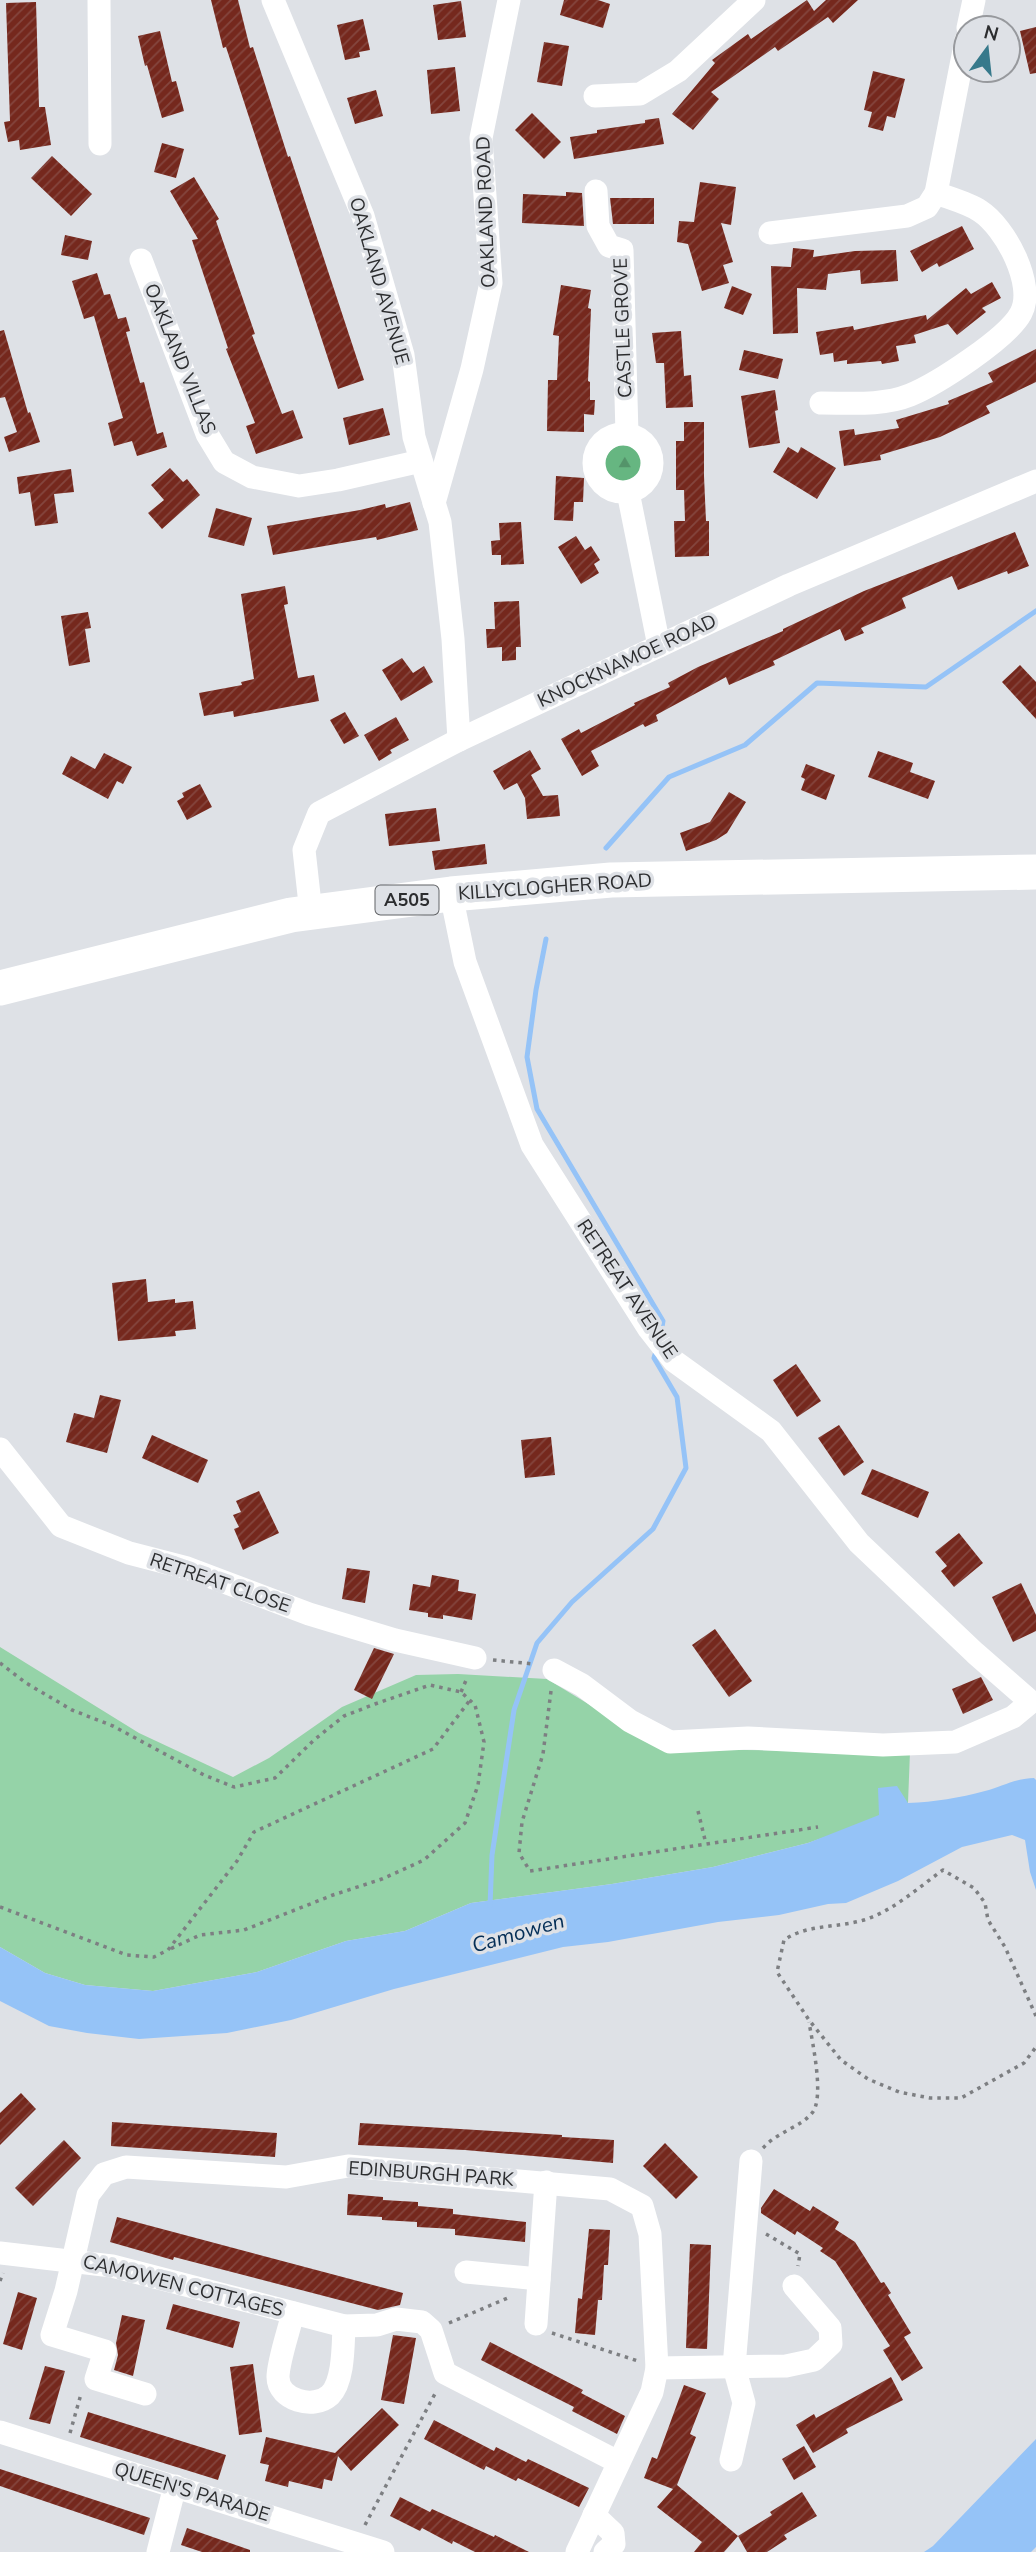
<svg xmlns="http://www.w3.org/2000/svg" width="1036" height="2552" viewBox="0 0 1036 2552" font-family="'Nunito Sans',sans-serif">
  <defs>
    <pattern id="forest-firs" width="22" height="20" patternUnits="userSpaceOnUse" patternTransform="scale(1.75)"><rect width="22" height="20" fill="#66b681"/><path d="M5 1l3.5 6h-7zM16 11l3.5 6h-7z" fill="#54946a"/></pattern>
    <pattern id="building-hatch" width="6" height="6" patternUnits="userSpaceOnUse" patternTransform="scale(1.75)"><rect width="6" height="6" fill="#75281d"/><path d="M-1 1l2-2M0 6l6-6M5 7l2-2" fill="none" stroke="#84463e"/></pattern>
  </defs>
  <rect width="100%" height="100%" fill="#dee1e6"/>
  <path fill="#95d3a8" d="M0 1647 139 1733 233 1777 269 1758 342 1707 416 1675 458 1674 547 1679 633 1731 670 1749 910 1752 908 1803 853 1827 808 1843 713 1867 612 1884 471 1903 405 1931 346 1941 257 1972 153 1991 85 1985 45 1973 0 1947Z"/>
  <circle fill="url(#forest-firs)" cx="624" cy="464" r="19"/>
  <g fill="#95c3f7">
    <path d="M1034 1778 1036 1780V1890L1030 1872 1025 1840 1012 1835 962 1847 898 1881 846 1903 828 1904 779 1915 718 1922 608 1942 563 1947 394 1989 291 2020 227 2033 139 2039 87 2033 49 2026 0 2001V1947L45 1973 85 1985 153 1991 257 1972 346 1941 405 1931 471 1903 612 1884 713 1867 808 1843 879 1815 878 1788 897 1786 908 1803C935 1802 959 1798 985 1791 1004 1786 1013 1779 1034 1778Z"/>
    <path d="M1036 2439V2547L1031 2552H924L933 2546Z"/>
  </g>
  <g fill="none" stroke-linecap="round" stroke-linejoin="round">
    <g stroke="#95c3f7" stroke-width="5">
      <path d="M606 848 669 777 745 745 817 683 926 687 1036 611"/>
      <path d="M546 939 536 990 527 1057 537 1109 663 1321 661 1332"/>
      <path d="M490 1906 492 1855 514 1710 537 1643 572 1602 653 1529 686 1468 677 1397 654 1358 657 1348"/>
    </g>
  </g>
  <g fill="url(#building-hatch)">
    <path d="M211 0H238L250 48 253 47 288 157 290 156 364 380 338 389 226 47 223 48Z"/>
    <path d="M564 0H598L610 4 603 28 560 15Z"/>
    <path d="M807 0 814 11 826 0H858L833 23 828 17 778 51 775 47 711 92 719 99 693 130 672 114 715 63 712 60 748 34 751 39Z"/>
    <path d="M461 1 466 37 438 40 433 5Z"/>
    <path d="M36 2 39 107H45L51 145 20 150 19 140 8 142 4 122 10 121 6 3Z"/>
    <path d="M363 19 370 50 359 52 360 57 345 60 337 25Z"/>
    <path d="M1036 27V73L1030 74 1020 31Z"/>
    <path d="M160 31 172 82 176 81 184 111 162 118 147 65 145 66 138 36Z"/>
    <path d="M544 42 569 46 562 86 537 82Z"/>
    <path d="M455 67 460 111 431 114 427 70Z"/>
    <path d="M873 71 905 79 895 118 887 116 883 131 868 127 872 112 864 110Z"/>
    <path d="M376 90 383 116 355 124 347 98Z"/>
    <path d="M532 113 561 142 544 159 515 130Z"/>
    <path d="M659 118 664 144 574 159 570 137 597 133V130L645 123V120Z"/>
    <path d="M162 143 184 149 176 178 154 172Z"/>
    <path d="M52 156 92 194 71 216 31 178Z"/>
    <path d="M194 177 219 219 216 221 255 334 252 335 282 414 293 410 303 438 256 454 246 426 255 423 226 349 228 348 192 240 198 239 170 191Z"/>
    <path d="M700 182 736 187 731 225 721 223 733 262 723 265 729 283 702 291 688 244 677 242 679 221 694 222Z"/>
    <path d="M566 192 582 193 584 226 522 223 523 194 566 196Z"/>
    <path d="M610 198H654V224H613Z"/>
    <path d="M962 226 974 249 939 267 937 263 922 272 910 251Z"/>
    <path d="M65 235 92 241 88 260 61 255Z"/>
    <path d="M793 248 814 250 813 257 855 251 896 250 898 281 861 284 860 270 828 274 826 290 797 288 798 333 773 334 771 266 791 267Z"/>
    <path d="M97 273 104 295 110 294 118 319 126 317 130 331 126 332 140 383 144 382 157 434 163 432 167 447 137 456 132 441 114 446 108 423 123 418 94 316 84 319 72 281Z"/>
    <path d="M992 282 1001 298 982 308 986 312 957 335 948 324 914 335 916 343 896 346 899 361 882 364 881 361 847 364V360L834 362 833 353 820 355 816 332 853 326 854 330 926 315 927 320 966 288 971 294Z"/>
    <path d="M561 285 591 290 588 308 591 309 588 381 590 382V400H595L594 415 584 414V432L547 431 548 380H557L559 336 553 335Z"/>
    <path d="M732 286 752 294 743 315 724 308Z"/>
    <path d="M4 330 28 413 30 412 40 442 9 452 4 437 17 432 5 397 0 398V331Z"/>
    <path d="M681 331 684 376 691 375 693 407 666 408 664 363H656L652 333Z"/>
    <path d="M1036 349V382L986 406 990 413 940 437 880 455 881 460 844 466 839 431 854 429 855 435 899 428 896 420 949 404 948 401 993 382 988 373Z"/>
    <path d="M744 350 783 359 778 379 739 370Z"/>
    <path d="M775 390 778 410 775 411 780 443 749 448 741 396Z"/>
    <path d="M383 408 390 435 349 445 343 418Z"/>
    <path d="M684 422H704V476L706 521H709V556L675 557 674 521H685L684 490H676V441H684Z"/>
    <path d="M788 447 798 453 801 447 836 468 817 499 773 472Z"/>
    <path d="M170 468 183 482 187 479 200 495 162 529 148 513 164 500 151 485Z"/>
    <path d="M71 469 74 492 54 494 58 523 35 526 30 492 19 494 17 477Z"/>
    <path d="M556 476 584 478 583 502H574L573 521 554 520Z"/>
    <path d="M410 502 418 530 377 540 376 537 273 555 267 526 360 510 385 504 386 508Z"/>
    <path d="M216 508 252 518 244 546 208 537Z"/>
    <path d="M521 522 524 564 501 565V555H492L491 541 500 540 499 523Z"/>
    <path d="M1015 532 1029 566 1008 574 1007 571 958 590 952 576 902 598 906 608 861 628 864 633 845 641 840 629 773 661 775 665 729 685 726 677 656 715 658 721 645 727 643 724 591 751 599 766 582 776 561 739 579 729 581 733 635 705 634 703 670 687 668 683 698 667 783 631V629L864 591Z"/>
    <path d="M576 536 585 550 591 546 600 560 594 564 599 573 581 584 558 547Z"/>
    <path d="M285 586 288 604 284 605 298 678 314 675 319 701 234 717 233 711 204 716 199 693 242 685 241 682 254 679 241 594Z"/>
    <path d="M519 601 521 647H516V660L502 661V647L487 648 486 629H495L494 602Z"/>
    <path d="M88 612 91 628 85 629 90 662 69 666 61 616Z"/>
    <path d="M402 658 413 673 424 666 433 682 401 701 382 670Z"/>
    <path d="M1020 665 1036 682V719L1002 682Z"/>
    <path d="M345 712 359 736 344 744 330 720Z"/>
    <path d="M396 717 409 740 390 750 392 753 379 761 364 735Z"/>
    <path d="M530 750 541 769 531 775 543 796 558 795 560 816 527 819 525 798 517 783 504 790 493 771Z"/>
    <path d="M878 751 913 763 910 772 935 781 928 799 868 777Z"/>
    <path d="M104 753 132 767 123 784 117 781 108 799 62 774 71 756 95 769Z"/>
    <path d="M806 764 835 775 826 800 801 790 805 779 801 777Z"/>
    <path d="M200 784 212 807 187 820 177 801 184 797 182 793Z"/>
    <path d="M729 792 746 802 727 833 716 840 686 851 680 833 710 822Z"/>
    <path d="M436 808 440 841 389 846 385 814Z"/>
    <path d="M485 844 487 864 435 870 432 851Z"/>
    <path d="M146 1279 148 1302 175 1299V1303L193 1301 196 1329 175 1331 176 1336 118 1341 112 1283Z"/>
    <path d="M796 1364 821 1401 797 1417 773 1380Z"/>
    <path d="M100 1395 121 1400 107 1453 66 1442 74 1413 94 1418Z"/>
    <path d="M839 1425 864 1462 844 1476 818 1438Z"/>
    <path d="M152 1435 208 1460 198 1483 142 1458Z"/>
    <path d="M551 1437 555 1475 525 1478 521 1440Z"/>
    <path d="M872 1469 929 1492 918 1518 861 1494Z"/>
    <path d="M259 1491 279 1533 243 1550 234 1529 239 1527 233 1515 241 1512 236 1501Z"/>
    <path d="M959 1533 983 1563 954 1587 941 1571 947 1566 935 1552Z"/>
    <path d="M347 1568 370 1571 365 1603 342 1599Z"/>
    <path d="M432 1575 459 1580 458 1591 476 1594 472 1620 443 1615V1619L428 1617V1613L409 1610 413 1584 430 1587Z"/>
    <path d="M1021 1583 1036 1615V1631L1013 1642 992 1597Z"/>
    <path d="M715 1629 752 1681 729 1697 692 1645Z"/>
    <path d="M374 1648 394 1654 372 1699 354 1690Z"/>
    <path d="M981 1677 993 1700 963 1714 952 1689Z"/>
    <path d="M21 2093 36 2109 0 2145V2113Z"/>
    <path d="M112 2122 277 2133 275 2157 111 2146Z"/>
    <path d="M360 2123 562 2135V2137L614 2140 613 2163 465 2150 358 2145Z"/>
    <path d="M64 2140 81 2158 33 2206 15 2188Z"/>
    <path d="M665 2143 698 2177 676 2199 643 2166Z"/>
    <path d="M774 2189 810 2211 813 2206 839 2222 835 2229 855 2242 881 2283 884 2282 891 2293 888 2295 911 2333 904 2337 923 2368 902 2381 883 2350 890 2346 835 2261 820 2251 823 2248 797 2231 795 2235 761 2213V2208Z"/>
    <path d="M348 2194 383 2197V2200L418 2202V2206L453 2209V2214L526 2222 525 2242 455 2235V2229L417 2227V2222L382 2220V2217L347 2215Z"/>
    <path d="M117 2217 403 2293 400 2305 378 2310 174 2257 173 2260 110 2242Z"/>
    <path d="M589 2229 610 2230 608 2265H604L602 2300H598L595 2335 575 2333 578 2298 582 2299Z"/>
    <path d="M690 2244 711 2245 707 2349 686 2348Z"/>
    <path d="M18 2292 37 2298 22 2350 3 2344Z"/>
    <path d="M173 2304 240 2322 233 2348 166 2329Z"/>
    <path d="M122 2315 145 2320 133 2376 114 2370 118 2355 116 2343Z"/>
    <path d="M393 2335 416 2338 404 2404 381 2400Z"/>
    <path d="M490 2342 583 2390 581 2393 625 2416 617 2434 572 2411 574 2407 481 2360Z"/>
    <path d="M253 2364 262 2432 239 2435 230 2367Z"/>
    <path d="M45 2366 65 2371 50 2424 29 2419Z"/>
    <path d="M891 2377 903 2400 846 2429 848 2433 813 2453 796 2425 814 2414 816 2418Z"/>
    <path d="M684 2385 706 2393 690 2434 696 2437 677 2485 738 2536 724 2552H694L702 2542 657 2507 673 2489 644 2478 652 2457 657 2459Z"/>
    <path d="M382 2408 399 2425 351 2471 338 2456 332 2481 324 2479 322 2489 289 2481 288 2487 265 2481 269 2465 260 2463 266 2437 335 2453Z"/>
    <path d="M88 2412 226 2455 218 2480 80 2437Z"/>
    <path d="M434 2420 494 2451 496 2447 526 2462 528 2459 589 2488 579 2507 518 2478 516 2481 486 2466 484 2470 424 2439Z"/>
    <path d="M804 2446 816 2467 794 2480 782 2459Z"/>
    <path d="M0 2469 150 2518 144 2535 0 2486Z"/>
    <path d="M802 2492 817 2516 784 2535 787 2539 767 2552H747L738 2536 772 2515 770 2512Z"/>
    <path d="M400 2497 430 2512 432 2509 494 2537 495 2535 529 2552H475L453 2541 452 2544 422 2528 420 2531 390 2516Z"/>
    <path d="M187 2528 250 2550V2552H202L181 2545Z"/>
  </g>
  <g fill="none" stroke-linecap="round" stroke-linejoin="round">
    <g stroke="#7d7f82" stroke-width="3.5" stroke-dasharray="3.5 5" stroke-linecap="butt">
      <path d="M493 1660 534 1664"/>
      <path d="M0 1663 26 1683 72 1710 113 1726 204 1775 234 1787 275 1778 314 1740 344 1716 375 1704 430 1685 461 1692 475 1705 484 1742 478 1785 465 1823 424 1860 382 1879 333 1895 244 1930 200 1935 168 1950"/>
      <path d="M551 1691 543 1754 522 1822 519 1853 530 1871 818 1827"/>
      <path d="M461 1692 467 1678"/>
      <path d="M698 1811 706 1844"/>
      <path d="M0 1907 127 1955 154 1957 168 1950 237 1861 254 1832 433 1749 470 1700"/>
      <path d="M1036 2016 1005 1947 988 1920 985 1903 974 1888 943 1870C919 1887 893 1911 864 1920 837 1928 807 1924 784 1940L777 1972 809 2020 841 2060 868 2079 899 2092 930 2098H961L1024 2063 1036 2047"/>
      <path d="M763 2148C777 2132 801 2127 812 2113 825 2098 812 2041 809 2022"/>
      <path d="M766 2234 800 2254 798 2266"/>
      <path d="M0 2281 3 2273"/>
      <path d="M449 2323 510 2297"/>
      <path d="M552 2333 638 2361"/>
      <path d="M70 2433 81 2394"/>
      <path d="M365 2525 437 2390"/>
    </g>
    <g stroke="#fff" stroke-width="23">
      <path d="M99 0 100 144"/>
      <path d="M273 0 363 216 403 355 414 437 440 522 453 639 459 740"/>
      <path d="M968 28 974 0"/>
      <path d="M595 96 640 94 678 71 754 0"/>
      <path d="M596 191 598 226 609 246 622 250 627 434"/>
      <path d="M770 233 907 216 927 207 936 193 966 40"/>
      <path d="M141 260 207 434 224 462 252 477 299 486 338 480 421 461"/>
      <path d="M821 403C850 403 883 406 910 395 937 384 1008 338 1021 313 1036 285 1005 227 980 211 968 203 949 198 936 193"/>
      <circle cx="623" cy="463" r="29"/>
      <path d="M628 492 659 646"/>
      <path d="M434 503 472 369 491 283 481 138 509 0"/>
      <path d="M451 894 465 962 532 1145 649 1329 674 1361 771 1431 859 1543 975 1653 1031 1702 1013 1717 955 1742 883 1745 748 1738 670 1742 630 1721 582 1685 554 1670"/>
      <path d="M311 913 304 850 319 813 459 740 789 585 1036 481"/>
      <path d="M0 1449 61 1526 129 1553 187 1568 309 1614 395 1640 475 1658"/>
      <path d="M0 2253 112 2266 344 2326 377 2325 396 2319 422 2322 431 2330 445 2373 618 2462"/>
      <path d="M466 2272 539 2279"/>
      <path d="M293 2313C289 2330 278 2362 278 2377 278 2400 314 2410 330 2395 344 2381 343 2345 344 2326"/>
      <path d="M536 2324 546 2182"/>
      <path d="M657 2368 786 2366 814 2360 831 2344 830 2328 794 2286"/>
      <path d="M145 2394 96 2379 105 2351 52 2335 66 2291 88 2195 104 2174 126 2167 286 2177 348 2166 610 2189 642 2206 650 2234 657 2368 652 2392 577 2552"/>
      <path d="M0 2432 383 2552"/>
      <path d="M731 2460 744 2403 734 2367 751 2161"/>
      <path d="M594 2515 613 2533 614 2544 605 2552"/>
      <path d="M158 2552 175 2486"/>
    </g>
    <path stroke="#fff" stroke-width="35" d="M0 988 291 915 451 894 611 880 1036 872"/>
  </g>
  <g text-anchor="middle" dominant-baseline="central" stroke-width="7" stroke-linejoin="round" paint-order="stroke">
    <rect fill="#dee1e6" stroke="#616366" stroke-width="2" x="375.5" y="885.5" width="63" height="29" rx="5"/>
    <g font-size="18" font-weight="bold" fill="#2c2d2f">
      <text x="407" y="900">A505</text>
    </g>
    <g font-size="19" fill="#2c2d2f" stroke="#dee1e6">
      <text transform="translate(486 212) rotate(-92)">OAKLAND ROAD</text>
      <text transform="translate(379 281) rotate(74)">OAKLAND AVENUE</text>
      <text transform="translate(623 328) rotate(-92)">CASTLE GROVE</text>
      <text transform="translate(180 359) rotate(68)">OAKLAND VILLAS</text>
      <text transform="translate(627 661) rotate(-25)">KNOCKNAMOE ROAD</text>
      <text transform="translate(555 887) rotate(-4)">KILLYCLOGHER ROAD</text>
      <text transform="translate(627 1289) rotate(56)">RETREAT AVENUE</text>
      <text transform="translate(220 1583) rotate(19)">RETREAT CLOSE</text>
      <text transform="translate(431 2174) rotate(4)">EDINBURGH PARK</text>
      <text transform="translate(183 2286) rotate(14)">CAMOWEN COTTAGES</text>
      <text transform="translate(192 2492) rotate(17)">QUEEN'S PARADE</text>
    </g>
    <g font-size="21" font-style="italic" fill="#042e56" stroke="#dee1e6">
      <text transform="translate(518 1933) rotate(-16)">Camowen</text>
    </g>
  </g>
  <g transform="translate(987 49) rotate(15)"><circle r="33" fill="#dee1e6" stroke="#97999d" stroke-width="2"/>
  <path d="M0-5L12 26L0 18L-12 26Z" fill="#37798b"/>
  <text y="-10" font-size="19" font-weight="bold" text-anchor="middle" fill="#2c2d2f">N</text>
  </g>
</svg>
